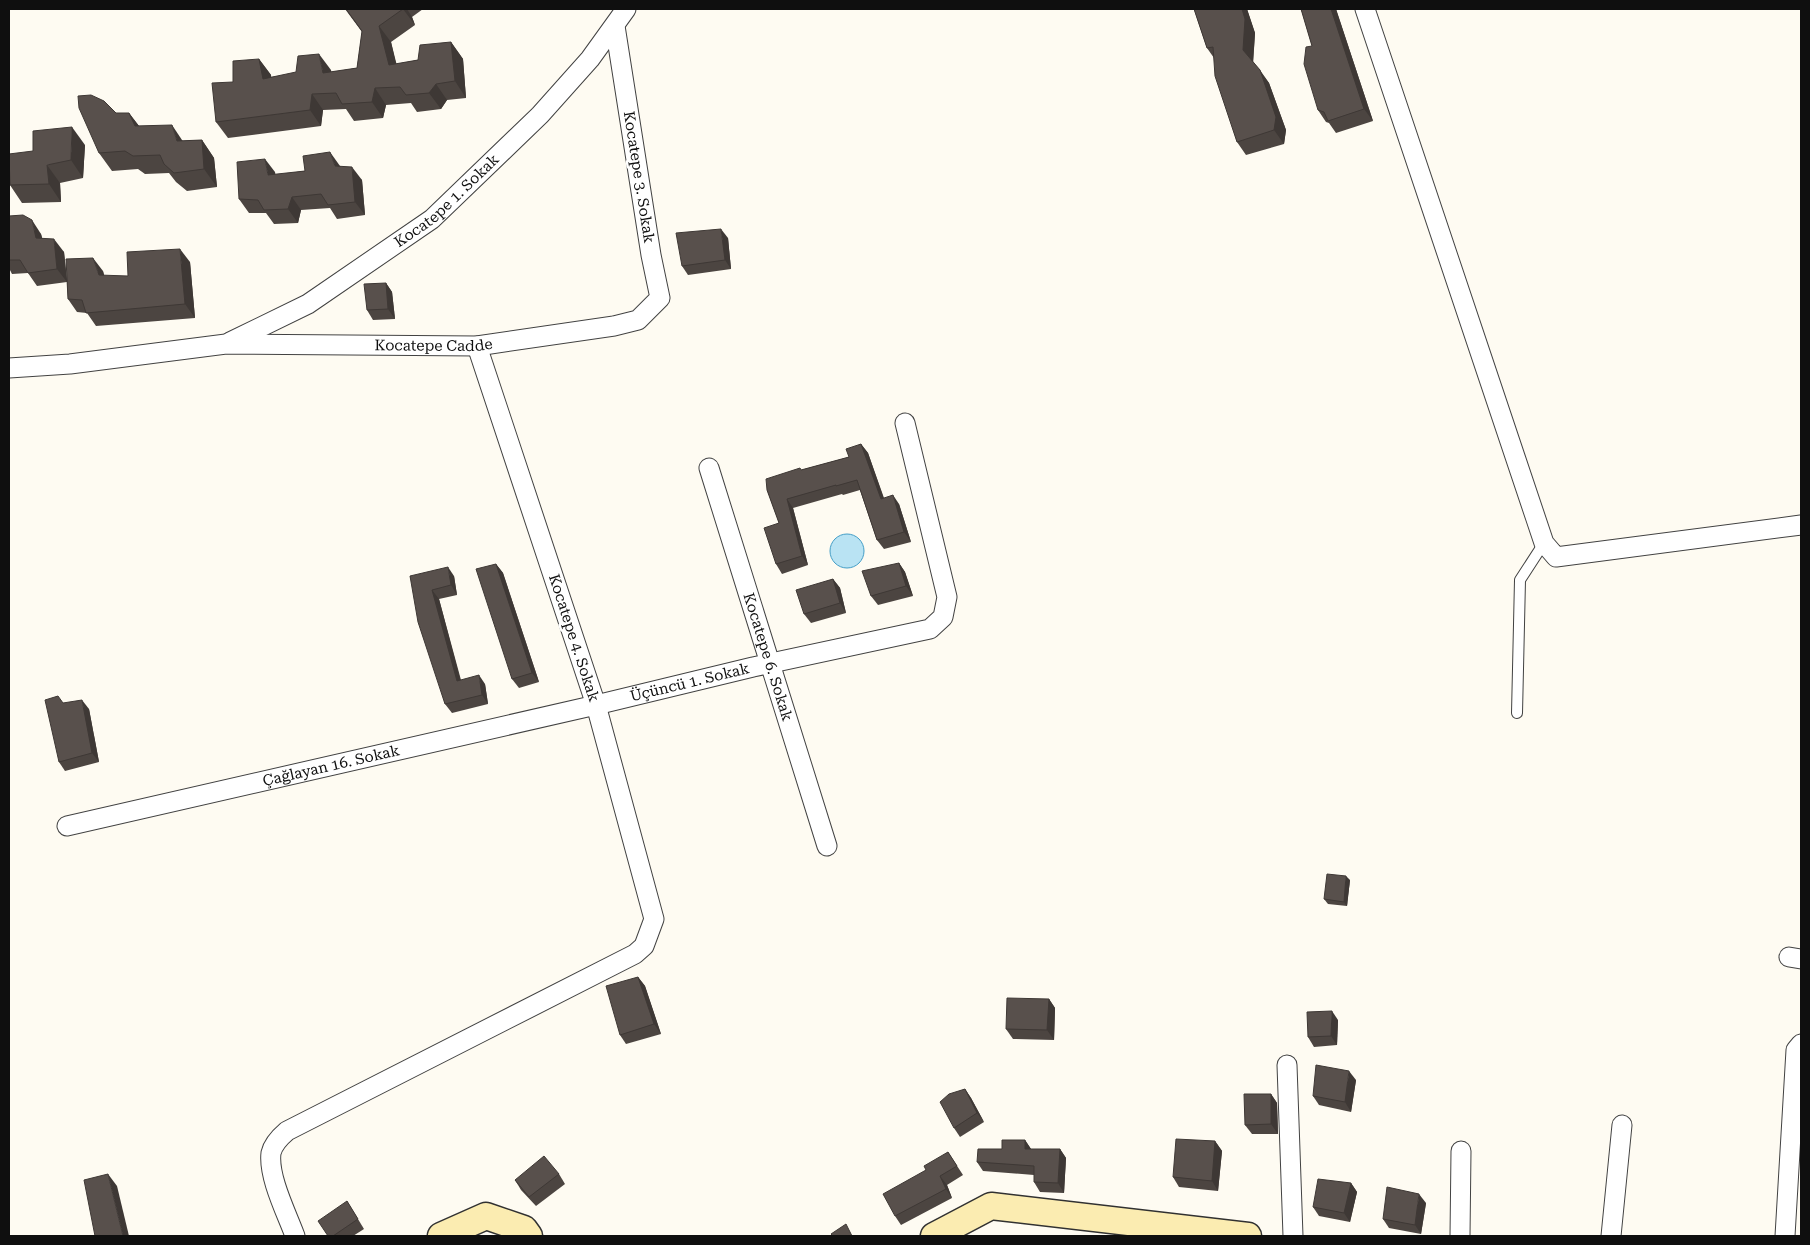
<svg xmlns="http://www.w3.org/2000/svg" width="1810" height="1245" viewBox="0 0 1810 1245" font-family="'Roboto Serif',serif">
  <rect width="100%" height="100%" fill="#fefbf2"/>
  <circle fill="#b9e3f3" stroke="#449ec7" cx="847" cy="551" r="17"/>
  <g fill="none" stroke-linecap="round" stroke-linejoin="round">
    <defs>
      <path id="lane" d="M1517 713 1520 580 1544 543"/>
      <g id="street">
        <path d="M1365 9 1544 543 1556 557 1801 525"/>
        <path id="s1" d="M230 342 308 304 432 219 540 115 590 59 626 9"/>
        <path id="s2" d="M9 368 70 364 226 344 477 346 614 326 638 320 660 298 651 255 615 26"/>
        <path id="s3" d="M709 468 827 846"/>
        <path id="s4" d="M67 826 596 705 753 667 930 629 943 617 947 597 905 423"/>
        <path d="M1789 957 1801 959"/>
        <path d="M1287 1065 1293 1236"/>
        <path d="M295 1236C287 1214 268 1177 271 1153 273 1144 280 1137 287 1131L635 954 644 946 654 919 596 705 477 346"/>
        <path d="M1460 1236 1461 1151"/>
        <path d="M1611 1236 1622 1125"/>
        <path d="M1785 1236 1796 1050 1801 1044"/>
      </g>
      <g id="secondary">
        <path d="M441 1236 486 1216 524 1229 529 1236"/>
        <path d="M934 1236 991 1206 1248 1236"/>
      </g>
    </defs>
    <use href="#lane" stroke="#424242" stroke-width="12"/>
    <use href="#street" stroke="#424242" stroke-width="21"/>
    <use href="#secondary" stroke="#313131" stroke-width="29"/>
    <use href="#lane" stroke="#fff" stroke-width="10"/>
    <use href="#street" stroke="#fff" stroke-width="19"/>
    <use href="#secondary" stroke="#fbecb1" stroke-width="26"/>
  </g>
  <g fill="#4c4541">
    <path d="M345 9H423L412 17 415 25 391 42 396 64 418 60 451 42 463 59 466 98 447 100 441 109 417 112 411 103 386 105 383 118 354 121 346 109 323 110 321 126 228 138 216 122 233 82 259 59 271 75V77L331 70V72L357 68 362 32Z"/>
    <path d="M1194 9H1247L1255 33 1253 62 1269 83 1286 130 1284 144 1246 155 1237 142 1214 58 1207 48Z"/>
    <path d="M1301 9H1336L1373 121 1336 133 1329 123 1326 122 1318 110 1312 46Z"/>
    <path d="M116 113H129L139 126 183 141 202 140 214 158 217 187 187 191 176 182 169 173 145 174 138 169 112 171 99 153Z"/>
    <path d="M85 145 83 178 60 183 61 202 22 203 10 185Z"/>
    <path d="M340 166 362 180 365 215 337 219 330 208 301 210 298 223 274 224 266 213H249L239 199 275 172V175Z"/>
    <path d="M9 216 41 234 42 238 64 252 67 279 103 271 104 276H128L190 262 195 318 96 326 87 313 77 312 68 299 67 282 37 286 28 273 12 274 9 268Z"/>
    <path d="M728 238 731 269 688 275 682 266Z"/>
    <path d="M386 283 392 292 395 319 373 320 367 310Z"/>
    <path d="M861 444 868 453 884 498 899 504 911 542 884 549 877 540 860 490 843 495 842 494 793 508 808 565 782 574 776 564 779 523 767 490 801 470 849 457Z"/>
    <path d="M899 563 905 572 913 596 878 605 871 596Z"/>
    <path d="M496 564 503 573 539 682 519 688 512 679Z"/>
    <path d="M410 576H454L457 595 439 599 461 680 485 684 488 704 452 713 445 704Z"/>
    <path d="M833 579 840 588 846 613 811 623 804 614Z"/>
    <path d="M63 703 89 709 99 762 65 771 59 762Z"/>
    <path d="M1350 880 1347 906 1328 904 1324 899Z"/>
    <path d="M638 977 645 986 661 1034 626 1044 620 1035Z"/>
    <path d="M1049 999 1055 1008 1054 1040 1013 1039 1006 1029Z"/>
    <path d="M1338 1020 1337 1045 1314 1047 1308 1037Z"/>
    <path d="M1356 1080 1351 1112 1319 1105 1313 1096Z"/>
    <path d="M965 1089 971 1098 984 1122 960 1137 954 1128Z"/>
    <path d="M1271 1094 1277 1103 1278 1134H1252L1245 1125Z"/>
    <path d="M1025 1140 1031 1149H1060L1066 1158 1064 1193 1040 1192 1034 1182V1175L983 1171 977 1162 1002 1149Z"/>
    <path d="M1215 1141 1222 1151 1218 1191 1179 1187 1173 1177Z"/>
    <path d="M948 1152 963 1175 947 1185 952 1198 901 1225 895 1216 926 1170Z"/>
    <path d="M559 1174 565 1184 536 1206 521 1190 515 1180Z"/>
    <path d="M1351 1183 1357 1192 1350 1222 1319 1216 1313 1207Z"/>
    <path d="M347 1201 364 1229 353 1236H328Z"/>
    <path d="M1426 1203 1421 1234 1389 1228 1383 1219Z"/>
  </g>
  <g fill="#3e3835">
    <path d="M403 9H407L412 17 415 25Z"/>
    <path d="M1242 9H1247L1255 33 1253 64 1243 50Z"/>
    <path d="M1331 9H1336L1373 121 1364 109Z"/>
    <path d="M379 26 391 42 401 82 389 65Z"/>
    <path d="M451 42 463 59 466 98 455 81Z"/>
    <path d="M319 54 331 70 335 89 323 73Z"/>
    <path d="M259 59 271 75 274 95 263 79Z"/>
    <path d="M1260 70 1269 83 1286 130 1284 144 1274 130Z"/>
    <path d="M436 84 447 100 441 109 429 93Z"/>
    <path d="M375 88 386 105 383 118 372 102Z"/>
    <path d="M312 94 323 110 321 126 310 110Z"/>
    <path d="M129 113 142 130 135 126Z"/>
    <path d="M172 125 184 143 177 141Z"/>
    <path d="M72 127 85 145 83 178 71 160Z"/>
    <path d="M202 140 214 158 217 187 204 169Z"/>
    <path d="M330 152 340 166 345 179 335 166Z"/>
    <path d="M265 159 275 172 278 189 268 175Z"/>
    <path d="M47 165 60 183 61 202 49 184Z"/>
    <path d="M352 167 362 180 365 215 355 202Z"/>
    <path d="M292 197 301 210 298 223 288 209Z"/>
    <path d="M32 220 41 234 46 252 36 238Z"/>
    <path d="M721 229 728 238 731 269 725 260Z"/>
    <path d="M54 239 64 252 67 282 57 269Z"/>
    <path d="M180 249 190 262 195 318 185 304Z"/>
    <path d="M93 258 103 271 108 289 99 275Z"/>
    <path d="M386 283 392 292 395 319 388 309Z"/>
    <path d="M861 444 868 453 887 508 881 499Z"/>
    <path d="M893 495 899 504 911 542 904 532Z"/>
    <path d="M787 499 793 508 808 565 802 556Z"/>
    <path d="M899 563 905 572 913 596 906 586Z"/>
    <path d="M496 564 503 573 539 682 532 673Z"/>
    <path d="M448 567 454 576 457 595 451 585Z"/>
    <path d="M833 579 840 588 846 613 840 603Z"/>
    <path d="M432 590 439 599 463 690 457 681Z"/>
    <path d="M479 675 485 684 488 704 482 695Z"/>
    <path d="M82 700 89 709 99 762 92 753Z"/>
    <path d="M1346 876 1350 880 1347 906 1344 902Z"/>
    <path d="M638 977 645 986 661 1034 654 1024Z"/>
    <path d="M1049 999 1055 1008 1054 1040 1047 1030Z"/>
    <path d="M1332 1011 1338 1020 1337 1045 1331 1036Z"/>
    <path d="M1349 1071 1356 1080 1351 1112 1345 1102Z"/>
    <path d="M965 1089 971 1098 984 1122 977 1113Z"/>
    <path d="M1271 1094 1277 1103 1278 1134 1271 1124Z"/>
    <path d="M1025 1140 1031 1149H1025Z"/>
    <path d="M1215 1141 1222 1151 1218 1191 1212 1181Z"/>
    <path d="M1060 1149 1066 1158 1064 1193 1058 1183Z"/>
    <path d="M108 1174 117 1186 129 1236H123Z"/>
    <path d="M940 1176 947 1185 952 1198 946 1189Z"/>
    <path d="M1351 1183 1357 1192 1350 1222 1344 1213Z"/>
    <path d="M1419 1194 1426 1203 1421 1234 1415 1225Z"/>
  </g>
  <g fill="#58504c" stroke="#3e3835">
    <path d="M346 9H403L379 26 389 65 418 60 420 45 451 42 455 81 436 84 429 93 406 95 400 87 375 88 372 102 342 104 336 93 312 94 310 110 216 122 212 83 233 82V61L259 59 263 79 296 72 298 56 319 54 323 73 357 68 362 31Z"/>
    <path d="M1194 9H1242L1245 19 1243 50 1260 70 1276 117 1274 130 1237 142 1215 76 1213 47 1207 48Z"/>
    <path d="M1301 9H1331L1364 109 1328 121 1324 112 1318 110 1304 64 1306 47 1312 46Z"/>
    <path d="M91 95 104 101 116 113H129L135 126 172 125 177 141 202 140 204 169 174 173 164 164 160 155 133 156 125 151 99 153 79 108 78 96Z"/>
    <path d="M72 127 71 160 47 165 49 184 10 185 9 154 33 151V131Z"/>
    <path d="M330 152 335 166 352 167 355 202 328 205 321 194 292 197 288 209 264 210 258 200 239 199 237 162 265 159 268 175 305 171 303 156Z"/>
    <path d="M23 215 32 220 36 238 54 239 57 269 28 273 20 260H9V216Z"/>
    <path d="M721 229 725 260 682 266 676 233Z"/>
    <path d="M180 249 185 304 86 313 82 300 68 299 66 259 93 258 99 275 128 276 127 252Z"/>
    <path d="M386 283 388 309 367 310 364 284Z"/>
    <path d="M861 444 881 499 893 495 904 532 877 540 857 480 836 486V485L787 499 802 556 776 564 764 528 779 523 767 490 766 479 800 468 801 470 849 457 846 449Z"/>
    <path d="M899 563 906 586 871 596 862 571Z"/>
    <path d="M496 564 532 673 512 679 476 569Z"/>
    <path d="M448 567 451 585 432 590 457 681 479 675 482 695 445 704 418 622 410 576Z"/>
    <path d="M833 579 840 603 804 614 796 590Z"/>
    <path d="M58 696 63 703 82 700 92 753 59 762 45 700Z"/>
    <path d="M1327 874 1346 876 1344 902 1324 899Z"/>
    <path d="M638 977 654 1024 620 1035 606 986Z"/>
    <path d="M1007 998 1049 999 1047 1030 1006 1029Z"/>
    <path d="M1332 1011 1331 1036 1308 1037 1307 1012Z"/>
    <path d="M1316 1065 1349 1071 1345 1102 1313 1096Z"/>
    <path d="M965 1089 977 1113 954 1128 940 1102 949 1094Z"/>
    <path d="M1244 1094H1271V1124L1245 1125Z"/>
    <path d="M1176 1139 1215 1141 1212 1181 1173 1177Z"/>
    <path d="M1002 1140H1025V1149H1060L1058 1183 1034 1182V1166L977 1162 978 1149H1002Z"/>
    <path d="M948 1152 957 1166 940 1176 946 1189 895 1216 883 1194 926 1170 924 1166Z"/>
    <path d="M544 1156 559 1174 529 1197 515 1180Z"/>
    <path d="M108 1174 123 1236H95L84 1180Z"/>
    <path d="M1318 1179 1351 1183 1344 1213 1313 1207Z"/>
    <path d="M1387 1187 1419 1194 1415 1225 1383 1219Z"/>
    <path d="M347 1201 358 1219 333 1236H328L318 1221Z"/>
    <path d="M846 1224 852 1236H833L831 1234Z"/>
  </g>
  <g text-anchor="middle" dominant-baseline="central" stroke-width="5" stroke-linejoin="round" paint-order="stroke">
    <g font-size="15" fill="#0f0f0f" stroke="#fff">
      <text transform="translate(639 177) rotate(81)">Kocatepe 3. Sokak</text>
      <text stroke="none"><textPath href="#s1" startOffset="260">Kocatepe 1. Sokak</textPath></text>
      <text stroke="none"><textPath href="#s2" startOffset="426">Kocatepe Cadde</textPath></text>
      <text transform="translate(574 638) rotate(72)">Kocatepe 4. Sokak</text>
      <text stroke="none"><textPath href="#s3" startOffset="198">Kocatepe 6. Sokak</textPath></text>
      <text stroke="none"><textPath href="#s4" startOffset="639">Üçüncü 1. Sokak</textPath></text>
      <text stroke="none"><textPath href="#s4" startOffset="271">Çağlayan 16. Sokak</textPath></text>
    </g>
  </g>
  <rect width="1810" height="1245" fill="none" stroke="#0f0f0f" stroke-width="20"/>
</svg>
